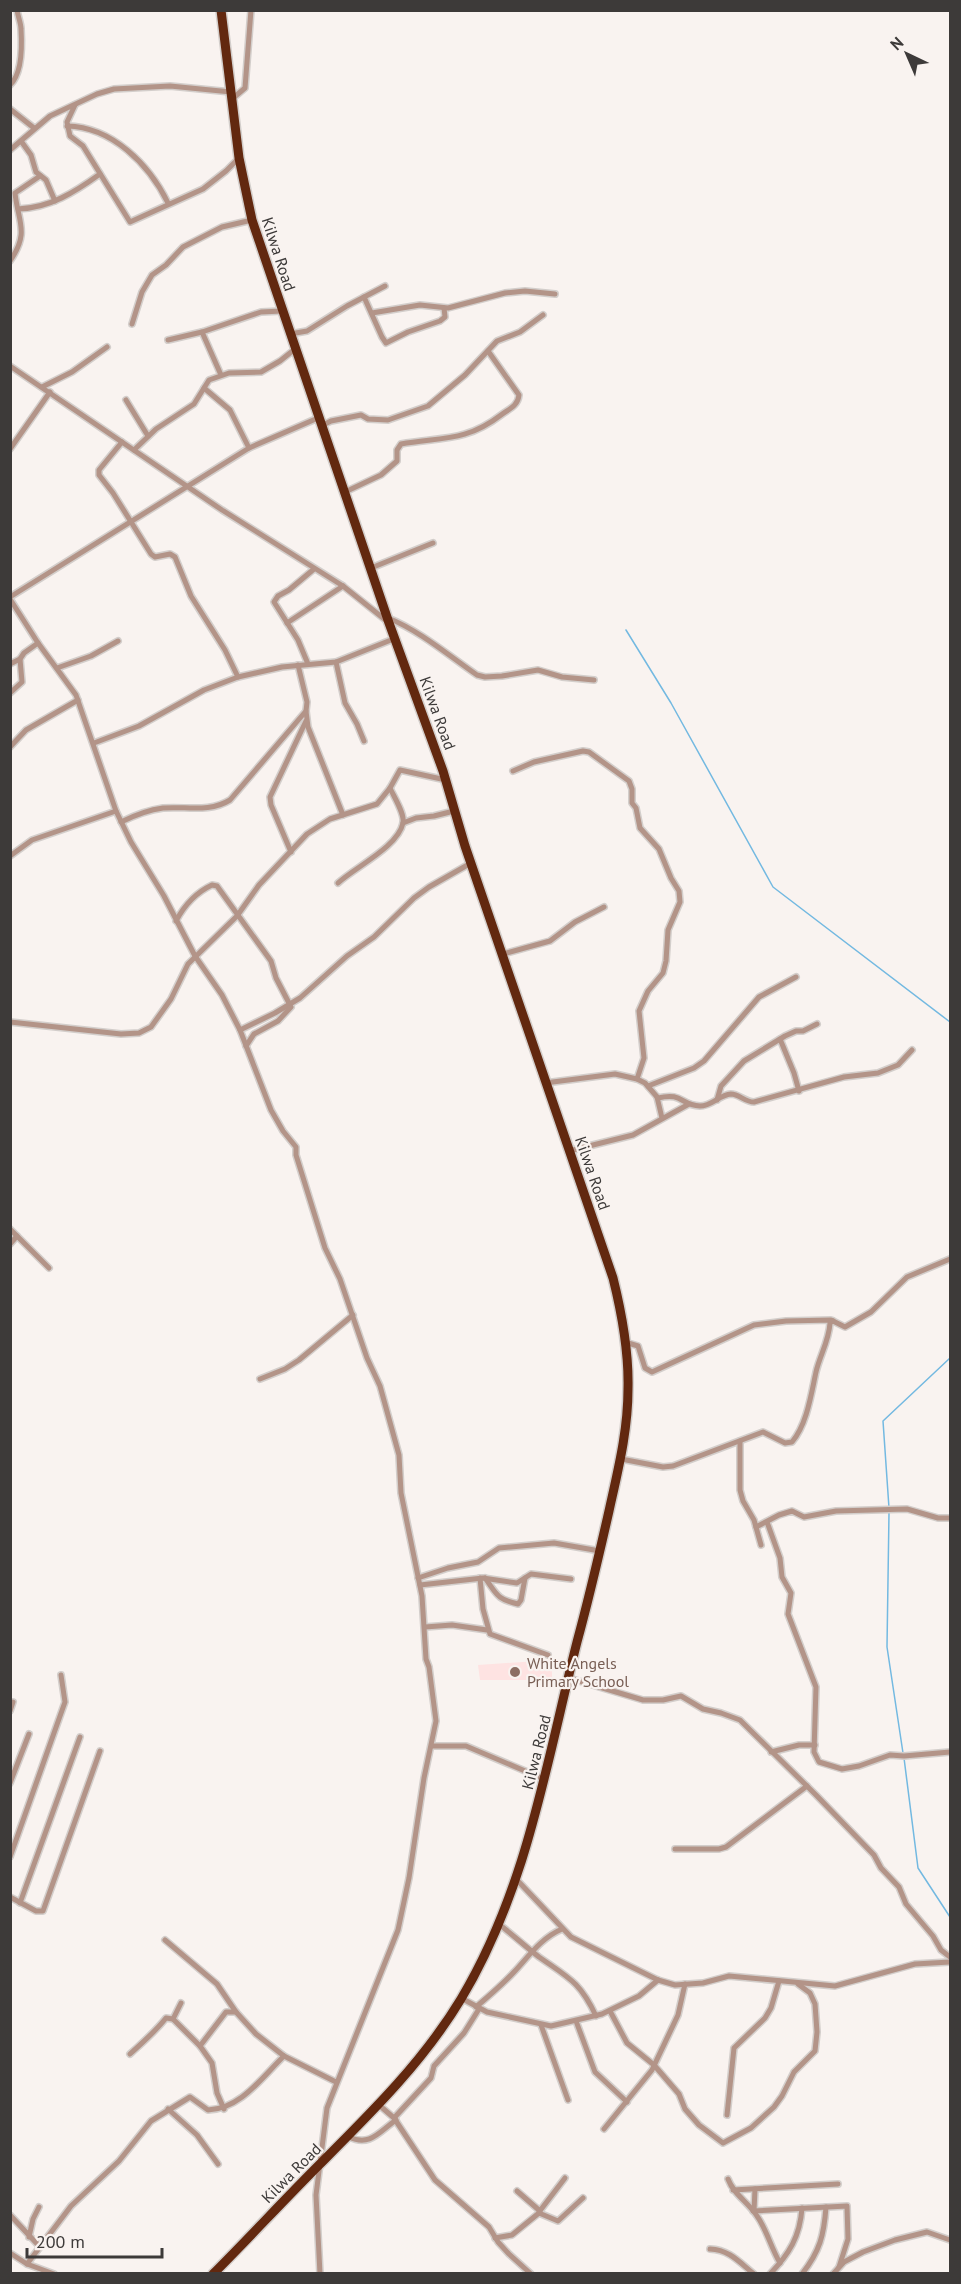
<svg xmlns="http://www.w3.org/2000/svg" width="961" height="2284" viewBox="0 0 961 2284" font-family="'PT Sans',sans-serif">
  <rect width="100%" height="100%" fill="#f9f3f0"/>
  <path fill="#fee3e2" d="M552 1660V1680H480L478 1665Z"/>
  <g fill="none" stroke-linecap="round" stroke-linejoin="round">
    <g stroke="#73b9e1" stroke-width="1.5">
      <path d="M626 630 671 703 773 887 950 1022"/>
      <path d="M889 1508 883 1421 950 1358"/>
      <path d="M889 1513 887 1647 903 1753"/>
      <path d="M904 1758 918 1868 950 1917"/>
    </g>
    <defs>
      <g id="street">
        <path d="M10 85C22 74 22 45 21 29 21 23 18 17 17 10"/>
        <path d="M232 99 245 88 251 10"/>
        <path d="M75 105 67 122 70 136 83 146 130 222 203 189 226 171 239 158"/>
        <path d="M10 109 34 128"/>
        <path d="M67 126C112 127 149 164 168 203"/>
        <path d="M21 141 31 155 36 172 46 180 55 201"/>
        <path d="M10 150 50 116 97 94 114 89 170 86 231 92"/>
        <path d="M18 209C50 208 75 192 100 174"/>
        <path d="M10 261C30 232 18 222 15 193L40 176"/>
        <path d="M364 297 382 337 386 343 408 332 440 321 445 317 444 308"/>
        <path d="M372 313 420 305 448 308 505 293 525 291 555 294"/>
        <path d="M132 324 142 292 152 275 166 265 183 247 222 227 252 220"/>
        <path d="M202 332 221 375"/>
        <path d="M290 334 307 331 347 306 385 286"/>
        <path d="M168 340 202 332 261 312 282 311"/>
        <path d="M10 366 222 510 343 586 388 622"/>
        <path d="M42 387 72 372 107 347"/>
        <path d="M204 388 230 410 249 448"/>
        <path d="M126 400 148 436"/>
        <path d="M321 426 331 421 361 415 368 419 388 420 428 406 465 375 497 341 520 332 543 315"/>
        <path d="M122 442 99 470V475L113 493 151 554 155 557 170 554 175 557 191 596 225 650 238 677"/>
        <path d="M10 449 50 392"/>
        <path d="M134 450 156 429 194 404 209 380 229 373 261 372 280 361 295 349"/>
        <path d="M345 492 381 475 397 461V450L401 444C441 437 466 442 501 415 509 409 518 406 519 395L488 351"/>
        <path d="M371 568 433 543"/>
        <path d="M10 597 249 448 318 418"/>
        <path d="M10 599 38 643 76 695 116 811 131 842 164 896 195 956 222 995 240 1030 271 1110 283 1131 296 1147V1155L325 1248 340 1279 367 1358 380 1386 399 1455 401 1493 422 1596 426 1659 429 1667 436 1721 424 1778 409 1878 398 1930 327 2108 316 2195 320 2274"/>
        <path d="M388 618C420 631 448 655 477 675L485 677 502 676 538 670 562 677 594 680"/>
        <path d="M287 623 343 586"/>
        <path d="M336 662 345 703 357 724 364 741"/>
        <path d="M10 664 20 659"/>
        <path d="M308 664 298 640 274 602 278 596 289 590 314 569"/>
        <path d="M57 668 91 656 118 641"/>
        <path d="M10 693 22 682 20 659 24 653 38 643"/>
        <path d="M306 711 308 727 343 815"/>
        <path d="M94 743 139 726 204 690 238 677 282 667 336 662 396 638"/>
        <path d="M10 747 26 730 78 700"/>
        <path d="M513 771 534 762 583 751 589 752 629 781 632 789V803L636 808 640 828 659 849 671 878 679 891 680 902 668 930 666 961 663 973 648 991 639 1011 644 1058 637 1079"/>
        <path d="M121 822C135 815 148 810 163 808 186 806 209 813 230 800L306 711 307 702 298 665"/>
        <path d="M403 823 416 818 434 816 454 811"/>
        <path d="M291 852 271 805 270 797 306 721"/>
        <path d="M10 856 32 840 116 811"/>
        <path d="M338 883C355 867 398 847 403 823 405 814 394 797 390 788"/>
        <path d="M176 921C184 906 197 892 212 885L217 886 271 961 276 978 290 1005"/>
        <path d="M503 954 550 941 575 922 604 907"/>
        <path d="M10 1022 121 1034 139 1033 151 1027 171 999 188 964 237 916 259 885 307 834 330 819 377 804 390 788 400 770 446 780"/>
        <path d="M240 1030 275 1013 300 998 347 956 374 937 414 898 429 887 471 863"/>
        <path d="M780 1039 794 1073 799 1091"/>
        <path d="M246 1046 254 1034 278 1021 291 1007"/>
        <path d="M545 1083 615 1074 637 1079 645 1083 658 1098C683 1092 680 1105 700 1106 712 1106 719 1095 731 1094 739 1094 745 1102 754 1102L844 1077 878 1073 898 1065 912 1050"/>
        <path d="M648 1086 694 1068 704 1061 759 997 796 977"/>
        <path d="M657 1097 662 1118"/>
        <path d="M717 1100 721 1086 744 1061 785 1036 796 1031H803L817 1024"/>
        <path d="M569 1151 633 1135 689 1104"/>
        <path d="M10 1229 49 1268"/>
        <path d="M10 1244 17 1236"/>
        <path d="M625 1342 638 1346 645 1368 652 1372 754 1325 786 1321 831 1320 845 1327 871 1312 907 1277 950 1259"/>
        <path d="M260 1379 285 1369 299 1360 353 1315"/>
        <path d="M740 1441V1490L743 1501 754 1520 761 1545"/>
        <path d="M621 1459 663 1467 673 1466 763 1432 785 1443 792 1442C807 1424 811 1395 816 1372 820 1355 829 1341 830 1323L833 1321"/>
        <path d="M767 1522 780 1558 782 1577 791 1593 788 1614 816 1687 814 1752 819 1762 842 1769 859 1766 890 1755 904 1756 950 1752"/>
        <path d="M756 1527 779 1515 792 1511 804 1517 836 1511 907 1509 938 1518H950"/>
        <path d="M418 1578 448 1568 478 1562 499 1548 554 1543 600 1551"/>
        <path d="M480 1578 483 1609 490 1634 548 1655"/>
        <path d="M485 1578C497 1594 496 1599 518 1604L521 1600 525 1578"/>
        <path d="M420 1585 483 1578 517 1583 531 1574 571 1579"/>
        <path d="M425 1627 452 1625 487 1630"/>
        <path d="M569 1678 643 1700H663L681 1696 703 1709 721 1713 740 1720 816 1795 874 1855 881 1868 899 1887 906 1904 933 1936 941 1950 950 1957"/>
        <path d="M10 1711 13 1702"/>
        <path d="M432 1746H466L544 1779"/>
        <path d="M771 1752 799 1745H815"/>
        <path d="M10 1783 29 1734"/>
        <path d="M675 1849H719L726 1847 807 1786"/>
        <path d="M10 1857 65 1702 61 1675"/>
        <path d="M517 1880 571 1937 658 1980 675 1985 703 1983 729 1976 835 1986 915 1964 950 1962"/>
        <path d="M10 1897 36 1911H43L100 1751"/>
        <path d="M20 1903 80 1737"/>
        <path d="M500 1925C513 1935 526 1947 539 1957 569 1978 580 1982 596 2016"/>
        <path d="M165 1940 217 1984 236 2012 256 2034 284 2056 336 2082"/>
        <path d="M461 1998 487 2012 551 2026 602 2014 639 1996 658 1980"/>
        <path d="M181 2003 173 2019 200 2046 212 2063 217 2093 224 2109"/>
        <path d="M476 2007C489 1996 502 1985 514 1972 529 1956 541 1938 562 1929"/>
        <path d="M610 2011 627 2043 654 2065 679 2094 685 2109 699 2125 723 2143 751 2128 774 2107 782 2096 794 2072 815 2051 817 2032 815 2004 810 1993 798 1984"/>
        <path d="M576 2021 595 2072 627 2102"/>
        <path d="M541 2025 568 2100"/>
        <path d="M200 2046 226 2012H236"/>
        <path d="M130 2054C143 2042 155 2032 166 2018L173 2019"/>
        <path d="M379 2105 394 2118 435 2180 489 2227 498 2242 509 2254 531 2274"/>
        <path d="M168 2109 197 2135 218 2164"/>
        <path d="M727 2115 734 2048 765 2018 771 2008 779 1981"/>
        <path d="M394 2118 431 2078 434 2066 464 2033 479 2009"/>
        <path d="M604 2129 652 2070 678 2015 685 1984"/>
        <path d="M349 2137C370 2147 379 2132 396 2120"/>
        <path d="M728 2179C734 2195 748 2202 757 2216 767 2230 771 2248 780 2263"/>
        <path d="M733 2190 838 2184"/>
        <path d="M517 2191 540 2211"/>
        <path d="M753 2211 847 2206 848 2239 839 2267"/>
        <path d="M754 2211 755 2189"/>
        <path d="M539 2212 565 2178"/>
        <path d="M10 2215 40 2247"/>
        <path d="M29 2237 33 2219 39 2207"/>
        <path d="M495 2238 512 2235 539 2213 558 2221 583 2198"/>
        <path d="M710 2249C730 2250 739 2262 754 2274"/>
        <path d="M10 2253 27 2264 54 2274"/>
        <path d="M27 2264 71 2206 119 2161 151 2121 190 2097 208 2110C241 2109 262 2077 284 2056"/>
        <path d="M770 2274C789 2254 800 2237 802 2208"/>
        <path d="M802 2274C820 2251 824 2235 826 2207"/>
        <path d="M833 2274 844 2262 863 2252 895 2240 927 2232 950 2240"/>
      </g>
      <path id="highway" d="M213 2274C249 2238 283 2201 319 2165 371 2113 423 2062 461 1999 527 1889 546 1764 577 1642 589 1598 599 1555 609 1511 618 1470 628 1431 628 1389 629 1351 622 1314 613 1278L465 846 443 771 389 623 252 220 239 158 221 10"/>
    </defs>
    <use href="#street" stroke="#d3cecb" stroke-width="8"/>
    <use href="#highway" stroke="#d3cecb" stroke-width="12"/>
    <use href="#street" stroke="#b39488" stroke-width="5"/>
    <use href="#highway" stroke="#62280f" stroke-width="9"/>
  </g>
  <circle fill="#8d6e63" stroke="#f9f3f0" stroke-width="2" cx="515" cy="1672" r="6"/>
  <g text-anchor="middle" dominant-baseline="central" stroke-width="4.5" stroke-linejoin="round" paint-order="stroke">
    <g font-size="16" fill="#3d3a39" stroke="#f9f3f0">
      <text transform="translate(279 254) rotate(72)">Kilwa Road</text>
      <text transform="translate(438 713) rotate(70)">Kilwa Road</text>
      <text transform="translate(593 1173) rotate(71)">Kilwa Road</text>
      <text transform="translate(536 1752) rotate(-76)">Kilwa Road</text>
      <text transform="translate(291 2173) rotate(-45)">Kilwa Road</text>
    </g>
    <g font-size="16" fill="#785e54" stroke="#f9f3f0" text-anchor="start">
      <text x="527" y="1663">White Angels<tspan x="527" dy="18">Primary School</tspan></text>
    </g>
  </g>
  <rect width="961" height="2284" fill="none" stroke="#3d3a39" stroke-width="24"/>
  <g transform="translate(907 54) rotate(316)" stroke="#f9f3f0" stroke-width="4.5" paint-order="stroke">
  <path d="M0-4.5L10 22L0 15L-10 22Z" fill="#3d3a39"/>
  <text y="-9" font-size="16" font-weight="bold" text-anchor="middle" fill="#3d3a39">N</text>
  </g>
  <path d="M27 2248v9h135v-9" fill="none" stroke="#3d3a39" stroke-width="3"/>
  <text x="36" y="2248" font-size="18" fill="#3d3a39" stroke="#f9f3f0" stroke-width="4.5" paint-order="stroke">200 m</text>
</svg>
